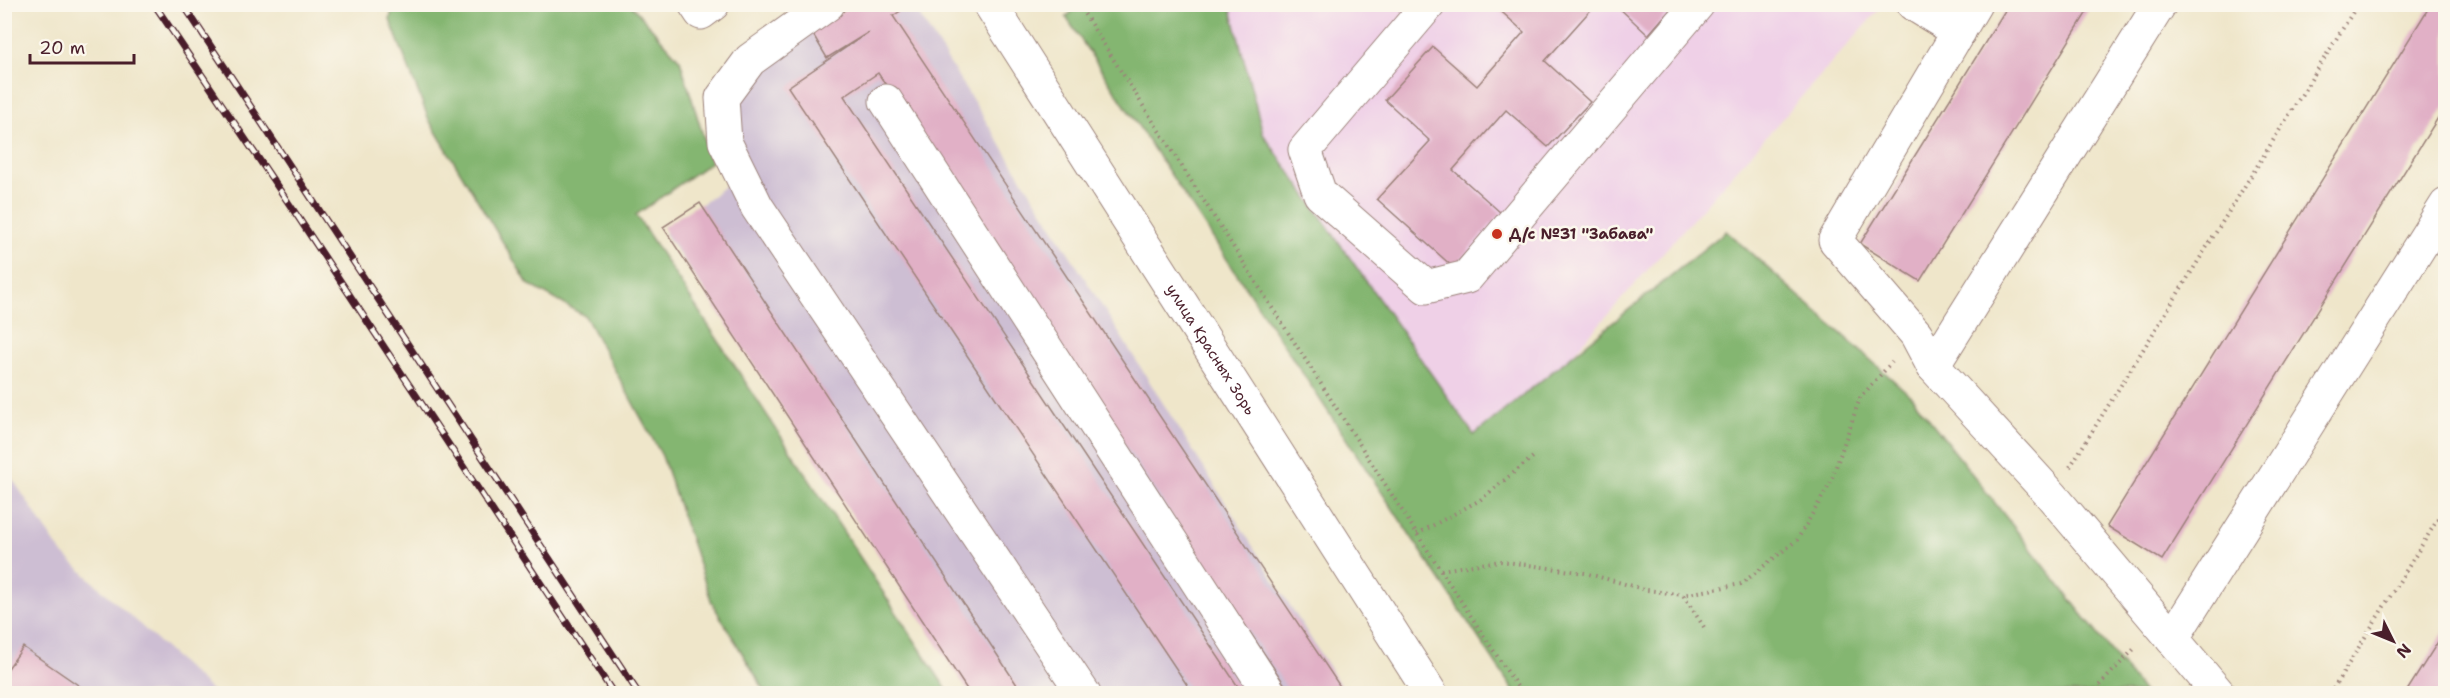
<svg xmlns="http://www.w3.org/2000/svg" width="2450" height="698" viewBox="0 0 2450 698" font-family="'Shantell Sans',sans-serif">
  <rect width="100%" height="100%" fill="#fbf7ec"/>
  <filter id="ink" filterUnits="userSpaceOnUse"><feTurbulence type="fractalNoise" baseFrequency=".0167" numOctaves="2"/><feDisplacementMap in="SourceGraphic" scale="12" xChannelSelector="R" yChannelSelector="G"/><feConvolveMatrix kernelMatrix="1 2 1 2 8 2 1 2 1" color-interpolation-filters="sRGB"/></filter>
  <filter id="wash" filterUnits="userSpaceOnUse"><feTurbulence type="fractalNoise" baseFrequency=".008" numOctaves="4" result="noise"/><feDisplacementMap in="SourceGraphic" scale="24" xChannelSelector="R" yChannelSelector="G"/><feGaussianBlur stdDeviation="1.35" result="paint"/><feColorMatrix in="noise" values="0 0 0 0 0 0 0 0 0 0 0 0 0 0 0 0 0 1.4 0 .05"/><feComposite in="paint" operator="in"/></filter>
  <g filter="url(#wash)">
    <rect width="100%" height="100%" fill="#efe6ca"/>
    <path fill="#efd0e7" d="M1151 5H1883L1476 463Z"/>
    <g fill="#cdbed3">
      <path d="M854 5H913L1345 693H978L665 233 730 182 724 102 785 48Z"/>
      <path d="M4 466 60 551 214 693H5Z"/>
    </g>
    <g fill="#84b671" stroke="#676a4e" stroke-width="1.5">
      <path d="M393 5H631L680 60 711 162 636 215 949 693H766L712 603 662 456 585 316 528 284 429 120 390 20Z"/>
      <path d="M1079 5H1230L1263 134 1474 435 1726 231 1911 396 2144 693H1515L1066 17Z"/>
    </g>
    <g id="blocks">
      <g fill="#e1b0c6">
        <path d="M854 4H911L893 16 1345 694H1291L878 73 844 96 1243 694H1193L788 87 869 32 827 58 811 31Z"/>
        <path d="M1493 4H1596L1545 61 1590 102 1548 147 1506 110 1453 170 1501 213 1453 267 1377 199 1430 141 1385 100 1433 47 1477 86 1524 32Z"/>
        <path d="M1615 4H1675L1648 35Z"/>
        <path d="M2009 4H2092L1920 281 1860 244Z"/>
        <path d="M2431 4H2446V105L2162 560 2107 526Z"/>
        <path d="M700 203 1023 694H970L663 227Z"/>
        <path d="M4 610 11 617 4 622Z"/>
        <path d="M2446 629V694H2405Z"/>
        <path d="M23 647 91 694H4V674Z"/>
      </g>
    </g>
  </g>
  <g filter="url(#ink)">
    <use href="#blocks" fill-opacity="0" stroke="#9c827a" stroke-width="1.5"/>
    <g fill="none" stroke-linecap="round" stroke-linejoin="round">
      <defs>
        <g id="minor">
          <path d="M695 4 701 13 713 4"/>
          <path d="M828 4 750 60 722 98 725 142 757 207 1084 694"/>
          <path id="s1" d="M990 4 1431 694"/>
          <path d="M1429 4 1305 150 1320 194 1426 287 1467 277 1698 4"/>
          <path d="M1913 4 1959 32"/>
          <path d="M1975 4 1835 240 1916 334 1933 366 2052 496 2219 694"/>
          <path d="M886 101 1270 694"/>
          <path d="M1933 366 2160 4"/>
          <path d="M2172 639 2446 205"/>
        </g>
      </defs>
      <use href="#minor" stroke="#9c827a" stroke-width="35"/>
      <g stroke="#9c827a" stroke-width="4" stroke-dasharray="1.5 4.5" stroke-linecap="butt">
        <path d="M1078 4 1417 534 1522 694"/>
        <path d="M2070 467 2358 4"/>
        <path d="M1417 534 1480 500 1533 457"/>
        <path d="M1441 570 1500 561 1585 573 1647 590 1683 595"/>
        <path d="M1704 627 1683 595 1741 584 1797 540 1830 484 1860 398 1892 362"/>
        <path d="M2091 694 2136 647"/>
        <path d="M2330 694 2446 506"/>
      </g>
      <use href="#minor" stroke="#fff" stroke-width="33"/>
      <defs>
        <g id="rail">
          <path d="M154 4 298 217 614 694"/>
          <path d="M183 4 639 694"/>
        </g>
      </defs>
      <use href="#rail" stroke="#4a1f2b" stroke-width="7"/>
      <use href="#rail" stroke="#fbf7ec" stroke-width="4.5" stroke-dasharray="14" stroke-linecap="butt"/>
    </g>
  </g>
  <circle fill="#c8321e" stroke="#fbf7ec" stroke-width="2" cx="1497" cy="234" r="6"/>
  <g text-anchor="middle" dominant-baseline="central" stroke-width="5" stroke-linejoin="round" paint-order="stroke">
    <g font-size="15" font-weight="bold" fill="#4a1f2b" stroke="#fbf7ec" text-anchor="start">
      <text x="1509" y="234">Д/с №31 "Забава"</text>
    </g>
    <g font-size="15" fill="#4a1f2b" stroke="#fbf7ec">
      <text stroke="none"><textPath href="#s1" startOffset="410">улица Красных Зорь</textPath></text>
    </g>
  </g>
  <rect width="2450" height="698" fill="none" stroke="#fbf7ec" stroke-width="24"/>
  <g transform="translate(2393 641) rotate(133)" stroke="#fbf7ec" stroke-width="4.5" paint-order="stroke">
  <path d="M0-4.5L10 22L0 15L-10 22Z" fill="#4a1f2b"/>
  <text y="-9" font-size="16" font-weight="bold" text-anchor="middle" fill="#4a1f2b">N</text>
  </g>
  <path d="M30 54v9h104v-9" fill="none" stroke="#4a1f2b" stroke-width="3"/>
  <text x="39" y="54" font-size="18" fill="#4a1f2b" stroke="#fbf7ec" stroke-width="4.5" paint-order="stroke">20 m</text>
</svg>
